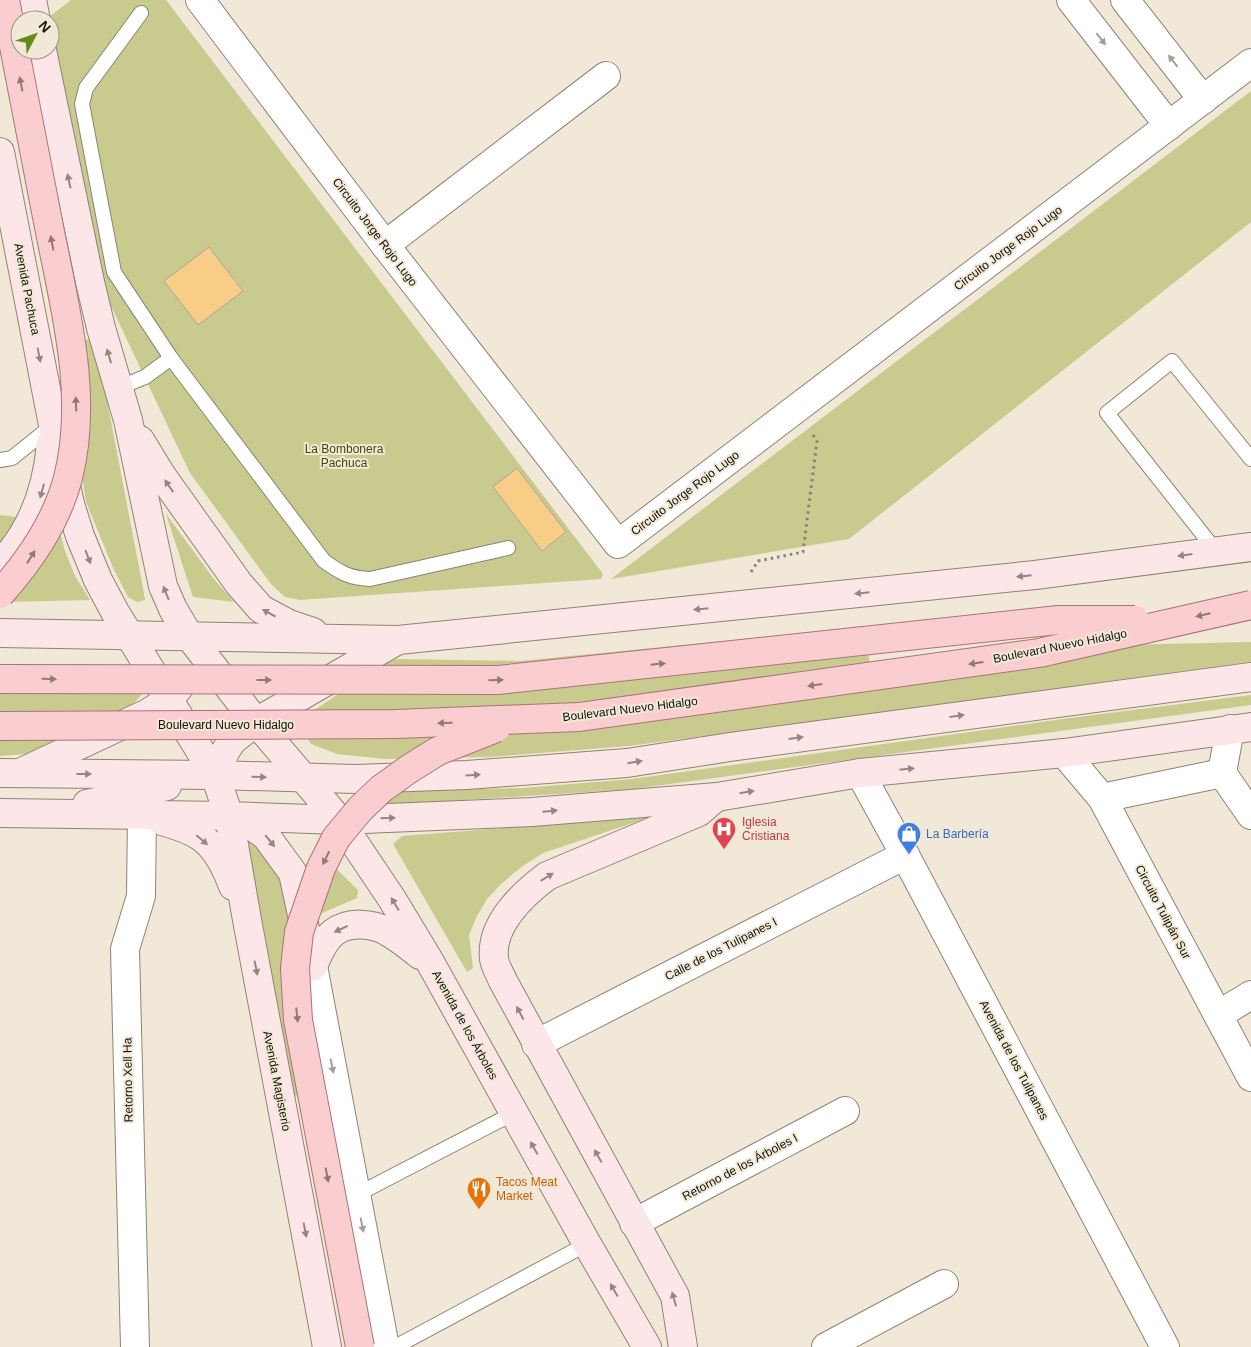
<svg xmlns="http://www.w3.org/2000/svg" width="1251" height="1347" viewBox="0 0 1251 1347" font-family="Arial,sans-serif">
  <rect width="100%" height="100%" fill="#f2e8d7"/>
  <g fill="#c8ca8e">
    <path d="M71 0H166L603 574 601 579 300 600 285 597 271 584 190 473 103 289 97 247 49 17Z"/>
    <path d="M1251 91V222L849 539 611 579Z"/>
    <path d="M95 338 143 588 145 600 137 602 128 597 114 570 86 502 63 345Z"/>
    <path d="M54 510 65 551 75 576 90 600 5 602Z"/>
    <path d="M166 514 214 579 234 602 193 597Z"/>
    <path d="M0 515 17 517 8 537 0 546Z"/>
    <path d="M865 627 870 666 1032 647 1251 642V663L629 746 490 757 385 759 337 754 311 744 303 731 313 711 378 667 396 659 520 661Z"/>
    <path d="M0 664 133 665 145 691 131 706 75 734 28 754 0 756Z"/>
    <path d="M1251 695V705L633 789 403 804H390L381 802 387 791 523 788 632 779 1070 718Z"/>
    <path d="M654 816 543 853 520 868 501 884 487 899 477 916 469 935 473 968 467 972 393 844 402 836Z"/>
    <path d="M251 841 265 847 290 900 324 1093 292 1096 247 846Z"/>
    <path d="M320 853 358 890 357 898 322 913 317 908Z"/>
  </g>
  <g fill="#f8cd88" stroke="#afa596">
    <path d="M209 247 243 291 198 325 164 281Z"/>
    <path d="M517 468 566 532 542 551 493 487Z"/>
  </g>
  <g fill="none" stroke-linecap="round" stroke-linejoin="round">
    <defs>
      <g id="lane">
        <path d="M141 13 86 88 82 104 114 272 171 358 324 561C341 573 349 578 370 579L508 548"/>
        <path d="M118 388 145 377 171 358"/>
        <path d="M0 460 12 458 53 425"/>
        <path d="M1216 551 1107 413 1172 361 1251 459"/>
        <path d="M356 1195 514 1113"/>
        <path d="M395 1347 587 1244"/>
      </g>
      <g id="street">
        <path d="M200 0 385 245 618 544 1251 63"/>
        <path d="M1071 0 1169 126"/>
        <path d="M1125 0 1203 100"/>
        <path d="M385 245 606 76"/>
        <path d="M1230 729 1222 773 1251 815"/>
        <path d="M1064 753 1102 798 1251 1077"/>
        <path d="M860 773 905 855 1165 1347"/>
        <path d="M1102 798 1222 773"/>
        <path d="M313 966 385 1347"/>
        <path d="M1218 1015 1251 995"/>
        <path d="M536 1044 905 855"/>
        <path d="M634 1223 845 1111"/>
        <path d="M135 1347 125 949 141 896 142 815"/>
        <path d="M826 1347 944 1284"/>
      </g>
      <g id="secondary">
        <path d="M32 0 36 20"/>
        <path d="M42 50 90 282 101 328 128 420 163 586 173 609 189 636 256 722 339 820 392 899 430 962 587 1244 647 1347"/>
        <path d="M0 152 53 425 70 504 80 536 98 580 115 612 215 775 229 816 247 920 327 1347"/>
        <path d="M140 440 162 476 239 584 261 609 289 624 313 632"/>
        <path d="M0 564C32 532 47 488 51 444"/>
        <path d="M0 633 398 640 1035 575 1251 547"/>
        <path d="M24 771 148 713 169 700 180 686"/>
        <path d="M0 773 215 775 355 779 467 775 627 763 730 747 1251 677"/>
        <path d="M215 775 226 750 233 740 256 722 398 640"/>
        <path d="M87 804 167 786"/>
        <path d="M0 813 229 816 339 820 532 812 717 797 860 773 1064 753 1251 727"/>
        <path d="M235 818 249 824 266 836 293 873 313 966"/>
        <path d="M162 821C175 825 190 829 201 837 216 847 227 870 233 886"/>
        <path d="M313 966C318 955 323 941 333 933 348 921 373 923 388 932 399 938 410 947 420 955"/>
        <path d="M683 1347 675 1296 503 981C500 974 495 966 494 959 490 924 522 895 547 876L699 812 715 798"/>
      </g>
    </defs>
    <use href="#lane" stroke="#8d8475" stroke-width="16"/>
    <use href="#street" stroke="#8d8475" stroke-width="30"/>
    <use href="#secondary" stroke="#8d8475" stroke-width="30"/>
    <path stroke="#898377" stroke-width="3" stroke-dasharray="2.5 4" stroke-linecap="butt" d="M751 572 758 561 803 552 817 441 813 435"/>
    <use href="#lane" stroke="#fff" stroke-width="14"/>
    <use href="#street" stroke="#fff" stroke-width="28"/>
    <use href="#secondary" stroke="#fce6e8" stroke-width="28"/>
    <defs>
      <g id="primary-bridge">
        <path d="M0 594C30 560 56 523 68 478 89 395 65 309 49 227 34 151 20 76 5 0"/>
        <path d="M0 679 498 680 1058 620H1135"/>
        <path d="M0 726 395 724 579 717 1039 653 1251 605"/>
        <path d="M360 1347 298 1020 295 968 299 932 321 868 336 838 361 808 381 789 409 769 438 751 496 728"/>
      </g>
    </defs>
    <use href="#primary-bridge" stroke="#a77577" stroke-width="30" stroke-linecap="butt"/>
    <use href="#primary-bridge" stroke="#facdd0" stroke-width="28"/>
  </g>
  <defs><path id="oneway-solid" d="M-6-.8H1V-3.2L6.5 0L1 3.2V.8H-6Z" transform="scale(1.25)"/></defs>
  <g fill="#a1a09d">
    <use href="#oneway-solid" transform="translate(1101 39) rotate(52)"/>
    <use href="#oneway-solid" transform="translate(1173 61) rotate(-128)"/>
    <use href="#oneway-solid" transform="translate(332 1066) rotate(79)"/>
    <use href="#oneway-solid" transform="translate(362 1225) rotate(79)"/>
  </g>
  <g fill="#927877">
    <use href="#oneway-solid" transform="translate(21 84) rotate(-101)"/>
    <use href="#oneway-solid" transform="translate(52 243) rotate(-101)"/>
    <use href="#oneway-solid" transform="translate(76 404) rotate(-92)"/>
    <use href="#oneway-solid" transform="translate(31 557) rotate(-58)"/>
    <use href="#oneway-solid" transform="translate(1203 615) rotate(167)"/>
    <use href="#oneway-solid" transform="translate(976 663) rotate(172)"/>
    <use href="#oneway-solid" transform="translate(658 664) rotate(-6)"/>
    <use href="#oneway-solid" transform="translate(49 679) rotate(1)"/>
    <use href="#oneway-solid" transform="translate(264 680)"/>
    <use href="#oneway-solid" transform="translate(496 680) rotate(-2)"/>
    <use href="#oneway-solid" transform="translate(815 685) rotate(172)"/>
    <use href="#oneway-solid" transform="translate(445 723) rotate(178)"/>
    <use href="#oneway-solid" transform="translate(326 858) rotate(116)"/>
    <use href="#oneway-solid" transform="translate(297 1015) rotate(84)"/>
    <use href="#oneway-solid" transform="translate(327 1175) rotate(79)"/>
  </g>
  <g fill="#948685">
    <use href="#oneway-solid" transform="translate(69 181) rotate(-102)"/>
    <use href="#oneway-solid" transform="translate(39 355) rotate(79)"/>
    <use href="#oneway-solid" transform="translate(109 356) rotate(-106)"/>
    <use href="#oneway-solid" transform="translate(169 486) rotate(-125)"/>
    <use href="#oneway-solid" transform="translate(42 491) rotate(105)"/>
    <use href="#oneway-solid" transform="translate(1185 555) rotate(172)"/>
    <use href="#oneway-solid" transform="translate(88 557) rotate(69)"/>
    <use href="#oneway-solid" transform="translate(1024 576) rotate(174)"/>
    <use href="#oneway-solid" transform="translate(166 593) rotate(-112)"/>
    <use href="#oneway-solid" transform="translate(862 593) rotate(174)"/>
    <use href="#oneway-solid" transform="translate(701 609) rotate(174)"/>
    <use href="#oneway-solid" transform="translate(269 613) rotate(-151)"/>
    <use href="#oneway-solid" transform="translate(957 716) rotate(-8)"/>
    <use href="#oneway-solid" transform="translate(796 738) rotate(-8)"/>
    <use href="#oneway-solid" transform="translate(635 762) rotate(-9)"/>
    <use href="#oneway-solid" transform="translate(907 769) rotate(-6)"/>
    <use href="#oneway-solid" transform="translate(84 774)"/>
    <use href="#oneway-solid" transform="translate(473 775) rotate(-4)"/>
    <use href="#oneway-solid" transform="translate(259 777) rotate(2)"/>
    <use href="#oneway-solid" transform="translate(747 792) rotate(-9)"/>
    <use href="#oneway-solid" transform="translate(550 811) rotate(-5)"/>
    <use href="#oneway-solid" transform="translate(388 818) rotate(-2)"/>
    <use href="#oneway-solid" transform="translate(202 840) rotate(40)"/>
    <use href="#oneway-solid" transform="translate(270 841) rotate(51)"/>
    <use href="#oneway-solid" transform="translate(547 877) rotate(-31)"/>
    <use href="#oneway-solid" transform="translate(395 904) rotate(-121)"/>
    <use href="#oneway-solid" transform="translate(341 929) rotate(155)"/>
    <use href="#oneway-solid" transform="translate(256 968) rotate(79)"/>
    <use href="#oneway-solid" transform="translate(520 1013) rotate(-118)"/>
    <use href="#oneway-solid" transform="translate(534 1148) rotate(-119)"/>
    <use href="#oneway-solid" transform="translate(598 1156) rotate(-119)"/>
    <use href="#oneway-solid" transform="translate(305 1230) rotate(79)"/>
    <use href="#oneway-solid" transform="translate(614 1290) rotate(-120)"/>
    <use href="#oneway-solid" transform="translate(674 1299) rotate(-106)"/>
  </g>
  <defs>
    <symbol id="hospital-pin" viewBox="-11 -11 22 30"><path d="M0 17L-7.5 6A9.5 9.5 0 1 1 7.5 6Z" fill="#e0444e" stroke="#f2e8d7"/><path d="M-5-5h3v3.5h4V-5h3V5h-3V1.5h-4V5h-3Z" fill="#fff"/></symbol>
    <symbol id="shop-pin" viewBox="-11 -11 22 30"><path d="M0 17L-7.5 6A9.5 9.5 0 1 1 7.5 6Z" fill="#3f7fe0" stroke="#f2e8d7"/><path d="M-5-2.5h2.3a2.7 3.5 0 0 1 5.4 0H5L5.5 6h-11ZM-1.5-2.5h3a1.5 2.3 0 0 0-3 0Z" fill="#fff"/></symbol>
    <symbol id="restaurant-pin" viewBox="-11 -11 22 30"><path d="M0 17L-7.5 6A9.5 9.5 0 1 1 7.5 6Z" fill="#e8710a" stroke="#f2e8d7"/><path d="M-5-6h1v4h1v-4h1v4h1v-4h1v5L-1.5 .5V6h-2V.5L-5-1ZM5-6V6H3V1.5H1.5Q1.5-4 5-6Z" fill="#fff"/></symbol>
  </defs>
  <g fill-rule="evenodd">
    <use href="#hospital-pin" x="710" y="815" width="28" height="38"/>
    <use href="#shop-pin" x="895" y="820" width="28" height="38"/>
    <use href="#restaurant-pin" x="465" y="1175" width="28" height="38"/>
  </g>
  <g text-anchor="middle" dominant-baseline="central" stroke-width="4" stroke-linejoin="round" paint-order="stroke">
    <g font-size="12" fill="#14110b" stroke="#f2e8d7">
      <text transform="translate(375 232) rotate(53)">Circuito Jorge Rojo Lugo</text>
      <text transform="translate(1008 248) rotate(-37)">Circuito Jorge Rojo Lugo</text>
      <text transform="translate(27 289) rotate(79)">Avenida Pachuca</text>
      <text transform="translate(685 493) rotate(-37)">Circuito Jorge Rojo Lugo</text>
      <text transform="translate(1060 646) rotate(-11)">Boulevard Nuevo Hidalgo</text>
      <text transform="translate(630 709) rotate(-7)">Boulevard Nuevo Hidalgo</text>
      <text x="226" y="725">Boulevard Nuevo Hidalgo</text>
      <text transform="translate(1163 912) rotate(62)">Circuito Tulipán Sur</text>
      <text transform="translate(721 949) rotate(-27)">Calle de los Tulipanes I</text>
      <text transform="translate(465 1025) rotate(61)">Avenida de los Árboles</text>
      <text transform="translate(1014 1060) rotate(62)">Avenida de los Tulipanes</text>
      <text transform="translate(128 1080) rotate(-91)">Retorno Xell Ha</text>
      <text transform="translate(277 1081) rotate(79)">Avenida Magisterio</text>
      <text transform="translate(740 1167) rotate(-28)">Retorno de los Árboles I</text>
    </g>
    <g font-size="12" fill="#454609" stroke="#f2e8d7">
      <text x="344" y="449">La Bombonera<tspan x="344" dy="14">Pachuca</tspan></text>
    </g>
    <g font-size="12" fill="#be3a42" stroke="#f2e8d7" text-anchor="start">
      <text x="742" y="822">Iglesia<tspan x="742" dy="14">Cristiana</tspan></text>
    </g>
    <g font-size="12" fill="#366cbe" stroke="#f2e8d7" text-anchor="start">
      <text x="926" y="834">La Barbería</text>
    </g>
    <g font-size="12" fill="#c56008" stroke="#f2e8d7" text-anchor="start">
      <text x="496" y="1182">Tacos Meat<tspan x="496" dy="14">Market</tspan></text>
    </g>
  </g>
  <g transform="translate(35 35) rotate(49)"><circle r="24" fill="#f2e8d7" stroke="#999285"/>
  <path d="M0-4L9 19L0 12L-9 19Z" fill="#658b16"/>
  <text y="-8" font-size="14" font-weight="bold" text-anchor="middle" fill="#14110b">N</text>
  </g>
</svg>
